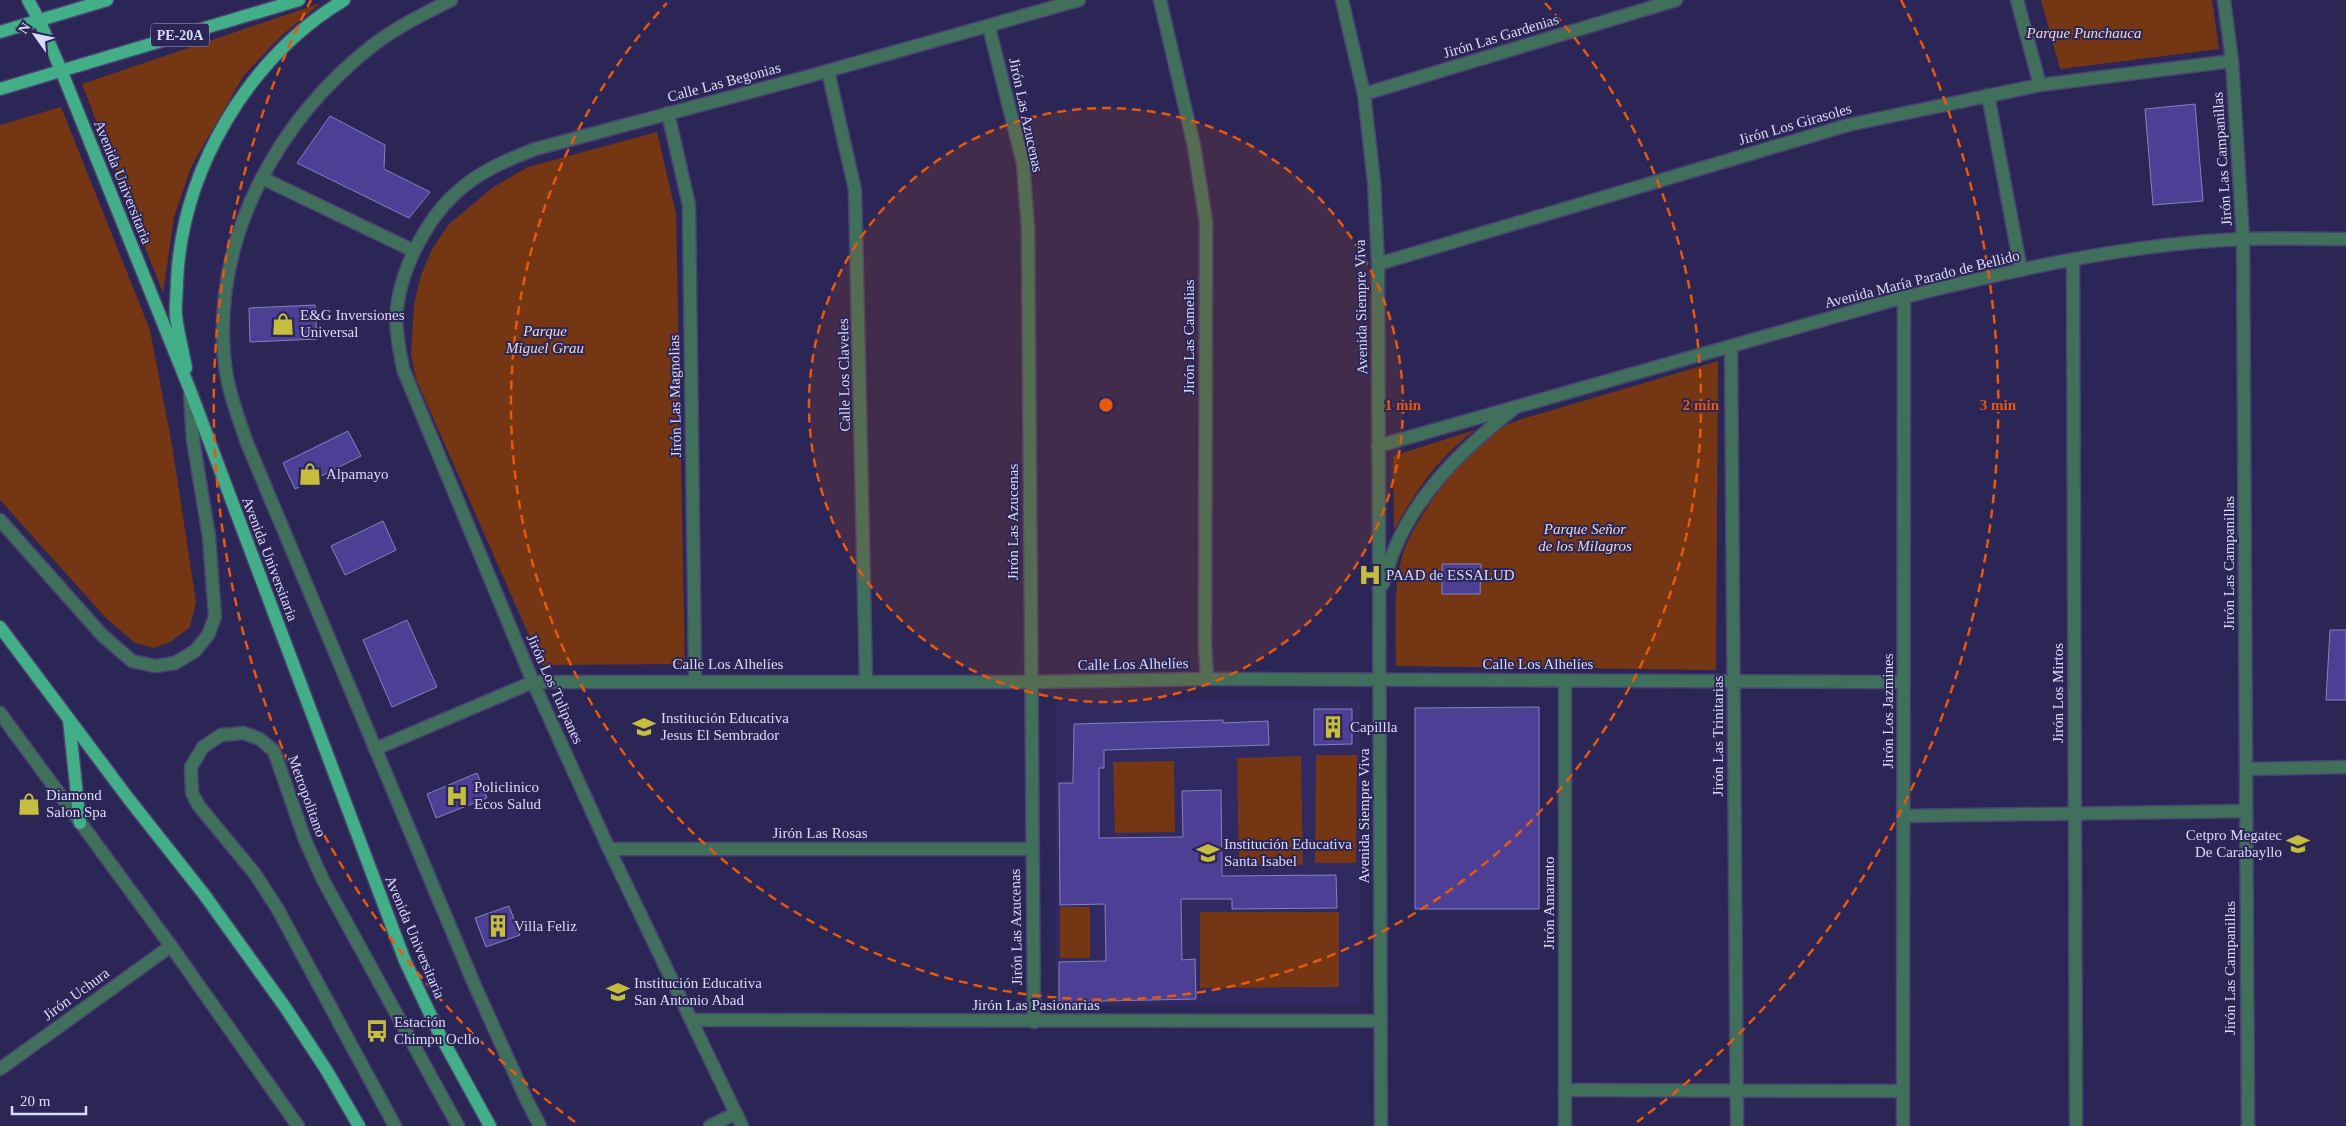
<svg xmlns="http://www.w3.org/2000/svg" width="2346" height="1126" viewBox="0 0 2346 1126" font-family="'Times New Roman',serif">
  <rect width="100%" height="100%" fill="#2c2656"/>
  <path fill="#312961" d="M1360 700V1005L1056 1006V701Z"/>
  <g fill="#753614">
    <path d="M2041 0H2212L2219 49 2060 69Z"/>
    <path d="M321 3 281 36 244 75 192 165 174 217 163 293 82 84Z"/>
    <path d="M61 107 150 330 172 445 196 602 190 627 170 642 154 648 135 643 106 618 0 500V125Z"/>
    <path d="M657 132 676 214 685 664 542 665 416 379 411 354 414 305 421 275 432 249 449 224 492 188 528 167Z"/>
    <path d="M1718 361 1716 670 1396 666C1396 632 1393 594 1401 560 1411 520 1472 439 1511 423 1531 415 1555 410 1576 403 1624 389 1671 375 1718 361Z"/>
    <path d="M1475 430C1439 457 1415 491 1394 530L1393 456Z"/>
    <path d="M1316 755H1357L1356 863H1315Z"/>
    <path d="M1301 756 1303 865 1239 866 1237 758Z"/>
    <path d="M1174 761 1175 832 1115 833 1113 762Z"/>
    <rect x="1060" y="907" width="30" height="51"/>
    <path d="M1200 912H1339V987L1200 988Z"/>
  </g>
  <g fill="#4c3f95" stroke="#8582bb">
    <path d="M2195 104 2203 201 2153 205 2145 109Z"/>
    <path d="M330 116 385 145 384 169 430 192 409 218 297 163Z"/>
    <path d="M315 305 317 339 250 342 249 308Z"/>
    <path d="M348 431 361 456 295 489 283 463Z"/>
    <path d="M383 521 396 550 345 575 331 546Z"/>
    <path d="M1442 564H1481L1480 594H1442Z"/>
    <path d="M407 620 437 687 392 707 363 640Z"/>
    <path d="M2330 630H2346V700H2326Z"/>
    <path d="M1539 707V909H1415V708Z"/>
    <path d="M1314 709H1352V744L1314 745Z"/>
    <path d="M1223 720V723L1268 721 1269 745 1104 750V768H1099V838L1183 837 1182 791 1221 790 1222 876 1336 875 1337 908 1232 909V899H1181L1182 960 1195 959 1196 999 1059 1002V962L1106 961 1105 904 1060 905 1059 783H1073L1074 724Z"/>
    <path d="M477 773 487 798 436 818 427 794Z"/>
    <path d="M509 906 520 935 486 947 475 918Z"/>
  </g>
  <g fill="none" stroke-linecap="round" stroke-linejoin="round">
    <defs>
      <g id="minor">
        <path d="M451 0C424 14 396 27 372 46 279 119 214 235 224 355 226 386 237 414 247 443L475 986 527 1101 540 1126"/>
        <path d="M1160 0 1194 146 1206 222 1205 647 1207 679"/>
        <path d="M1342 0 1364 94 1374 182 1378 264 1381 1126"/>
        <path d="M2017 0 2040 85"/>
        <path d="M2224 0 2232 61 2243 239 2248 1126"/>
        <path d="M989 27 1023 163 1028 228 1034 1022"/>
        <path d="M828 71 855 190 866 681"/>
        <path d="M1364 94 1676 0"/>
        <path d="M1988 95 2021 270"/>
        <path d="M668 113 689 205 695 680"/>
        <path d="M262 178 414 251"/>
        <path d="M2073 260 2076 1126"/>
        <path d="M1378 264 1848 125 2040 85 2232 61"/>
        <path d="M1731 346 1737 1126"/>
        <path d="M1378 446 1904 297C2013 270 2132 243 2244 239 2278 238 2312 239 2346 239"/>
        <path d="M0 520 102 635 132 661 155 666 175 663 195 651 208 635 215 617 209 537 193 440 190 394"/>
        <path d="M1383 584C1387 572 1390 559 1395 548 1419 491 1464 448 1511 411"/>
        <path d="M0 713 171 946 298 1126"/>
        <path d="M375 749 533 682H1031L1207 679 1904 682"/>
        <path d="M2246 769 2346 767"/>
        <path d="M1904 816 2246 811"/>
        <path d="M609 849H1032"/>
        <path d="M691 1020 1381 1021"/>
        <path d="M0 1069 171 946"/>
        <path d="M1565 1090 1903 1091"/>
        <path d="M395 1126 277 908 255 874 199 806 192 793 191 767 203 747 221 735 244 733 260 739 274 751 305 840 323 880 458 1126"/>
        <path d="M710 1126 736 1113"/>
        <path d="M742 1126 609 849 533 682 403 369C401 357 398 344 397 331 392 282 425 217 464 186 485 169 510 159 535 149L799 79 1079 0"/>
        <path d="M1565 1126V681"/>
        <path d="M1903 1126 1904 297"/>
      </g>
      <g id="major">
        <path d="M28 0 39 20 61 70 190 390 405 961 440 1035 490 1126"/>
        <path d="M0 32 107 0"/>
        <path d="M0 89 299 0"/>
        <path d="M186 368C183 351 178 333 176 316 175 305 177 292 177 281 182 170 248 58 344 0"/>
        <path d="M0 627 128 798 203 893 285 1007 327 1071 359 1126"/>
        <path d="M69 720 80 823"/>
      </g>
    </defs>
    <use href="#minor" stroke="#484370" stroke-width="15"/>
    <use href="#major" stroke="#484370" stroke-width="15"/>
    <use href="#minor" stroke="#406f5c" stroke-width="12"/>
    <use href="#major" stroke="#43af88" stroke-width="12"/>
  </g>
  <circle cx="1106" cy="405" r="297" fill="#e8590c" fill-opacity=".12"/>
  <g fill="none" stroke="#e8590c" stroke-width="2.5" stroke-dasharray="9 6">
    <circle cx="1106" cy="405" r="297"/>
    <path d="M1545 3A595 595 0 1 1 667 3"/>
    <path d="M575 1122A892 892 0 0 1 311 0M1901 0A892 892 0 0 1 1637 1122"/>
  </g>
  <defs>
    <symbol id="shop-bare" viewBox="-9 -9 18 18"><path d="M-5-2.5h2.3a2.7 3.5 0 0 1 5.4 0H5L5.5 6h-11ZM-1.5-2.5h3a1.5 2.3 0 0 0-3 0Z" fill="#c4bd3e" stroke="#2c2656" stroke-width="2.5" paint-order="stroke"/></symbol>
    <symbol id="hospital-bare" viewBox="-9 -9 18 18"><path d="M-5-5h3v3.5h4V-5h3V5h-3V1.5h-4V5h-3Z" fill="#c4bd3e" stroke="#2c2656" stroke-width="2.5" paint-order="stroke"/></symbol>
    <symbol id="school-bare" viewBox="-9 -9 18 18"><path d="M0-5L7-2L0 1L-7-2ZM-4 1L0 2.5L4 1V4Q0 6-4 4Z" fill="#c4bd3e" stroke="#2c2656" stroke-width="2.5" paint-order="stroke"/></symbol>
    <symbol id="building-bare" viewBox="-9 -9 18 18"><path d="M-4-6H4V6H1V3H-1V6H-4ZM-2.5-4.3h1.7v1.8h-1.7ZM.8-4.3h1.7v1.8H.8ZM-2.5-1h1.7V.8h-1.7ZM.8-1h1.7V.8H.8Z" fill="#c4bd3e" stroke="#2c2656" stroke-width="2.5" paint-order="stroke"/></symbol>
    <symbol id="bus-bare" viewBox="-9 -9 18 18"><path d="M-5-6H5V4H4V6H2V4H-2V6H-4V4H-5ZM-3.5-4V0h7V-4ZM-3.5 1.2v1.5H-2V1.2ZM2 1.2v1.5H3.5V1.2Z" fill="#c4bd3e" stroke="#2c2656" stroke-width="2.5" paint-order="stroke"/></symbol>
  </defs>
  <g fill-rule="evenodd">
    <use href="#shop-bare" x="267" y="308" width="32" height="32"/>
    <use href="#shop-bare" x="294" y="458" width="32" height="32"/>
    <use href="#hospital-bare" x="1354" y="559" width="32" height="32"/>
    <use href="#school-bare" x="628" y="711" width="32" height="32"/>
    <use href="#building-bare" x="1317" y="711" width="32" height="32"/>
    <use href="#hospital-bare" x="441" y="780" width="32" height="32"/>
    <use href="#shop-bare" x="13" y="788" width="32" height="32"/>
    <use href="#school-bare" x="2282" y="828" width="32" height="32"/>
    <use href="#school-bare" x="1192" y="837" width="32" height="32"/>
    <use href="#building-bare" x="482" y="910" width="32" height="32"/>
    <use href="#school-bare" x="602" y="976" width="32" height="32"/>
    <use href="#bus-bare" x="361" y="1015" width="32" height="32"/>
  </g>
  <g text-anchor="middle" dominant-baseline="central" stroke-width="4" stroke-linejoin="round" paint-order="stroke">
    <rect fill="#2c2656" stroke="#a6a4c8" stroke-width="1" x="151" y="23.5" width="58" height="23" rx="4"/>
    <g font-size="14" font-weight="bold" fill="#dadaf9">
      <text x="180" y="35">PE-20A</text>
    </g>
    <g font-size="15" font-style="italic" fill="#eed5c9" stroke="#2c2656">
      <text x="2084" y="33">Parque Punchauca</text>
      <text x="545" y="331">Parque<tspan x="545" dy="17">Miguel Grau</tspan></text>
      <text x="1585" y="529">Parque Señor<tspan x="1585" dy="17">de los Milagros</tspan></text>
    </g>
    <g font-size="15" fill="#dadaf9" stroke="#2c2656">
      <text transform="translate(1501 36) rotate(-17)">Jirón Las Gardenias</text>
      <text transform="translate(724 82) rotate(-15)">Calle Las Begonias</text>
      <text transform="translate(1026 115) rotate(78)">Jirón Las Azucenas</text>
      <text transform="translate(1795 124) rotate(-16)">Jirón Los Girasoles</text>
      <text transform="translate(2222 159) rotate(-94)">Jirón Las Campanillas</text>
      <text transform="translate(123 182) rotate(68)">Avenida Universitaria</text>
      <text transform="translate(1922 279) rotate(-14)">Avenida María Parado de Bellido</text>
      <text transform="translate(1361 307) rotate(-91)">Avenida Siempre Viva</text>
      <text transform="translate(1189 337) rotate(-90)">Jirón Las Camelias</text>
      <text transform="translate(844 375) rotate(-91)">Calle Los Claveles</text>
      <text transform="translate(675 396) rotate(-91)">Jirón Las Magnolias</text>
      <text transform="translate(1013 522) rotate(-90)">Jirón Las Azucenas</text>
      <text transform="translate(270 559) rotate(69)">Avenida Universitaria</text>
      <text transform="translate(2229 563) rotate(-90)">Jirón Las Campanillas</text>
      <text x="728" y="664">Calle Los Alhelíes</text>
      <text transform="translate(1133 664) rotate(-1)">Calle Los Alhelíes</text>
      <text x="1538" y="664">Calle Los Alhelíes</text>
      <text transform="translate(555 689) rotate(66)">Jirón Los Tulipanes</text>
      <text transform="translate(2058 693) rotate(-90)">Jirón Los Mirtos</text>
      <text transform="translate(1888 711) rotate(-90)">Jirón Los Jazmines</text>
      <text transform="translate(1718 736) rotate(-90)">Jirón Las Trinitarias</text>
      <text transform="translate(307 796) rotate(70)">Metropolitano</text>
      <text transform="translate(1364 816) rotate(-90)">Avenida Siempre Viva</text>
      <text x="820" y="833">Jirón Las Rosas</text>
      <text transform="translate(1549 903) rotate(-90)">Jirón Amaranto</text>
      <text transform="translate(1016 927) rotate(-91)">Jirón Las Azucenas</text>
      <text transform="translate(415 937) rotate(67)">Avenida Universitaria</text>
      <text transform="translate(2230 968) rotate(-90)">Jirón Las Campanillas</text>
      <text transform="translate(76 994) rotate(-36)">Jirón Uchura</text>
      <text x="1036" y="1005">Jirón Las Pasionarias</text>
    </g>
    <g font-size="15" fill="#dadaf9" stroke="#2c2656" text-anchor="start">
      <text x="300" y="315">E&amp;G Inversiones<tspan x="300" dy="17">Universal</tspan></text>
      <text x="326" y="474">Alpamayo</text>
      <text x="1386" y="575">PAAD de ESSALUD</text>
      <text x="661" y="718">Institución Educativa<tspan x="661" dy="17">Jesus El Sembrador</tspan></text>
      <text x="1350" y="727">Capillla</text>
      <text x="474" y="787">Policlinico<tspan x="474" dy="17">Ecos Salud</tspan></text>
      <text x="46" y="795">Diamond<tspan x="46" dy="17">Salon Spa</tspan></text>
      <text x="2282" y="835" text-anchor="end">Cetpro Megatec<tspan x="2282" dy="17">De Carabayllo</tspan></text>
      <text x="1224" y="844">Institución Educativa<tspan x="1224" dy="17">Santa Isabel</tspan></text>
      <text x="514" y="926">Villa Feliz</text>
      <text x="634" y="983">Institución Educativa<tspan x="634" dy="17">San Antonio Abad</tspan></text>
      <text x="394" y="1022">Estación<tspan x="394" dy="17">Chimpu Ocllo</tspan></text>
    </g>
  </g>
  <circle cx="1106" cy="405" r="8" fill="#e8590c" stroke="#2c2656" stroke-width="2.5"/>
  <g font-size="15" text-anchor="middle" font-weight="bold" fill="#e8590c" stroke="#2c2656" stroke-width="4" stroke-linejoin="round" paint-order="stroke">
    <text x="1403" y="410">1 min</text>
    <text x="1701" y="410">2 min</text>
    <text x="1998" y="410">3 min</text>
  </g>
  <g transform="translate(35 35) rotate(303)" stroke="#2c2656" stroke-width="4" paint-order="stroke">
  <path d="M0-4L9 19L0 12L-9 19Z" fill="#dadaf9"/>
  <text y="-8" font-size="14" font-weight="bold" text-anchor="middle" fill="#dadaf9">N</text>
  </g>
  <path d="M12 1106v8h74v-8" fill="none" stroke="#dadaf9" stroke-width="2.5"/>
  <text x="20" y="1106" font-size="15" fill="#dadaf9" stroke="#2c2656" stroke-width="4" paint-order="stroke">20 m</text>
</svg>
